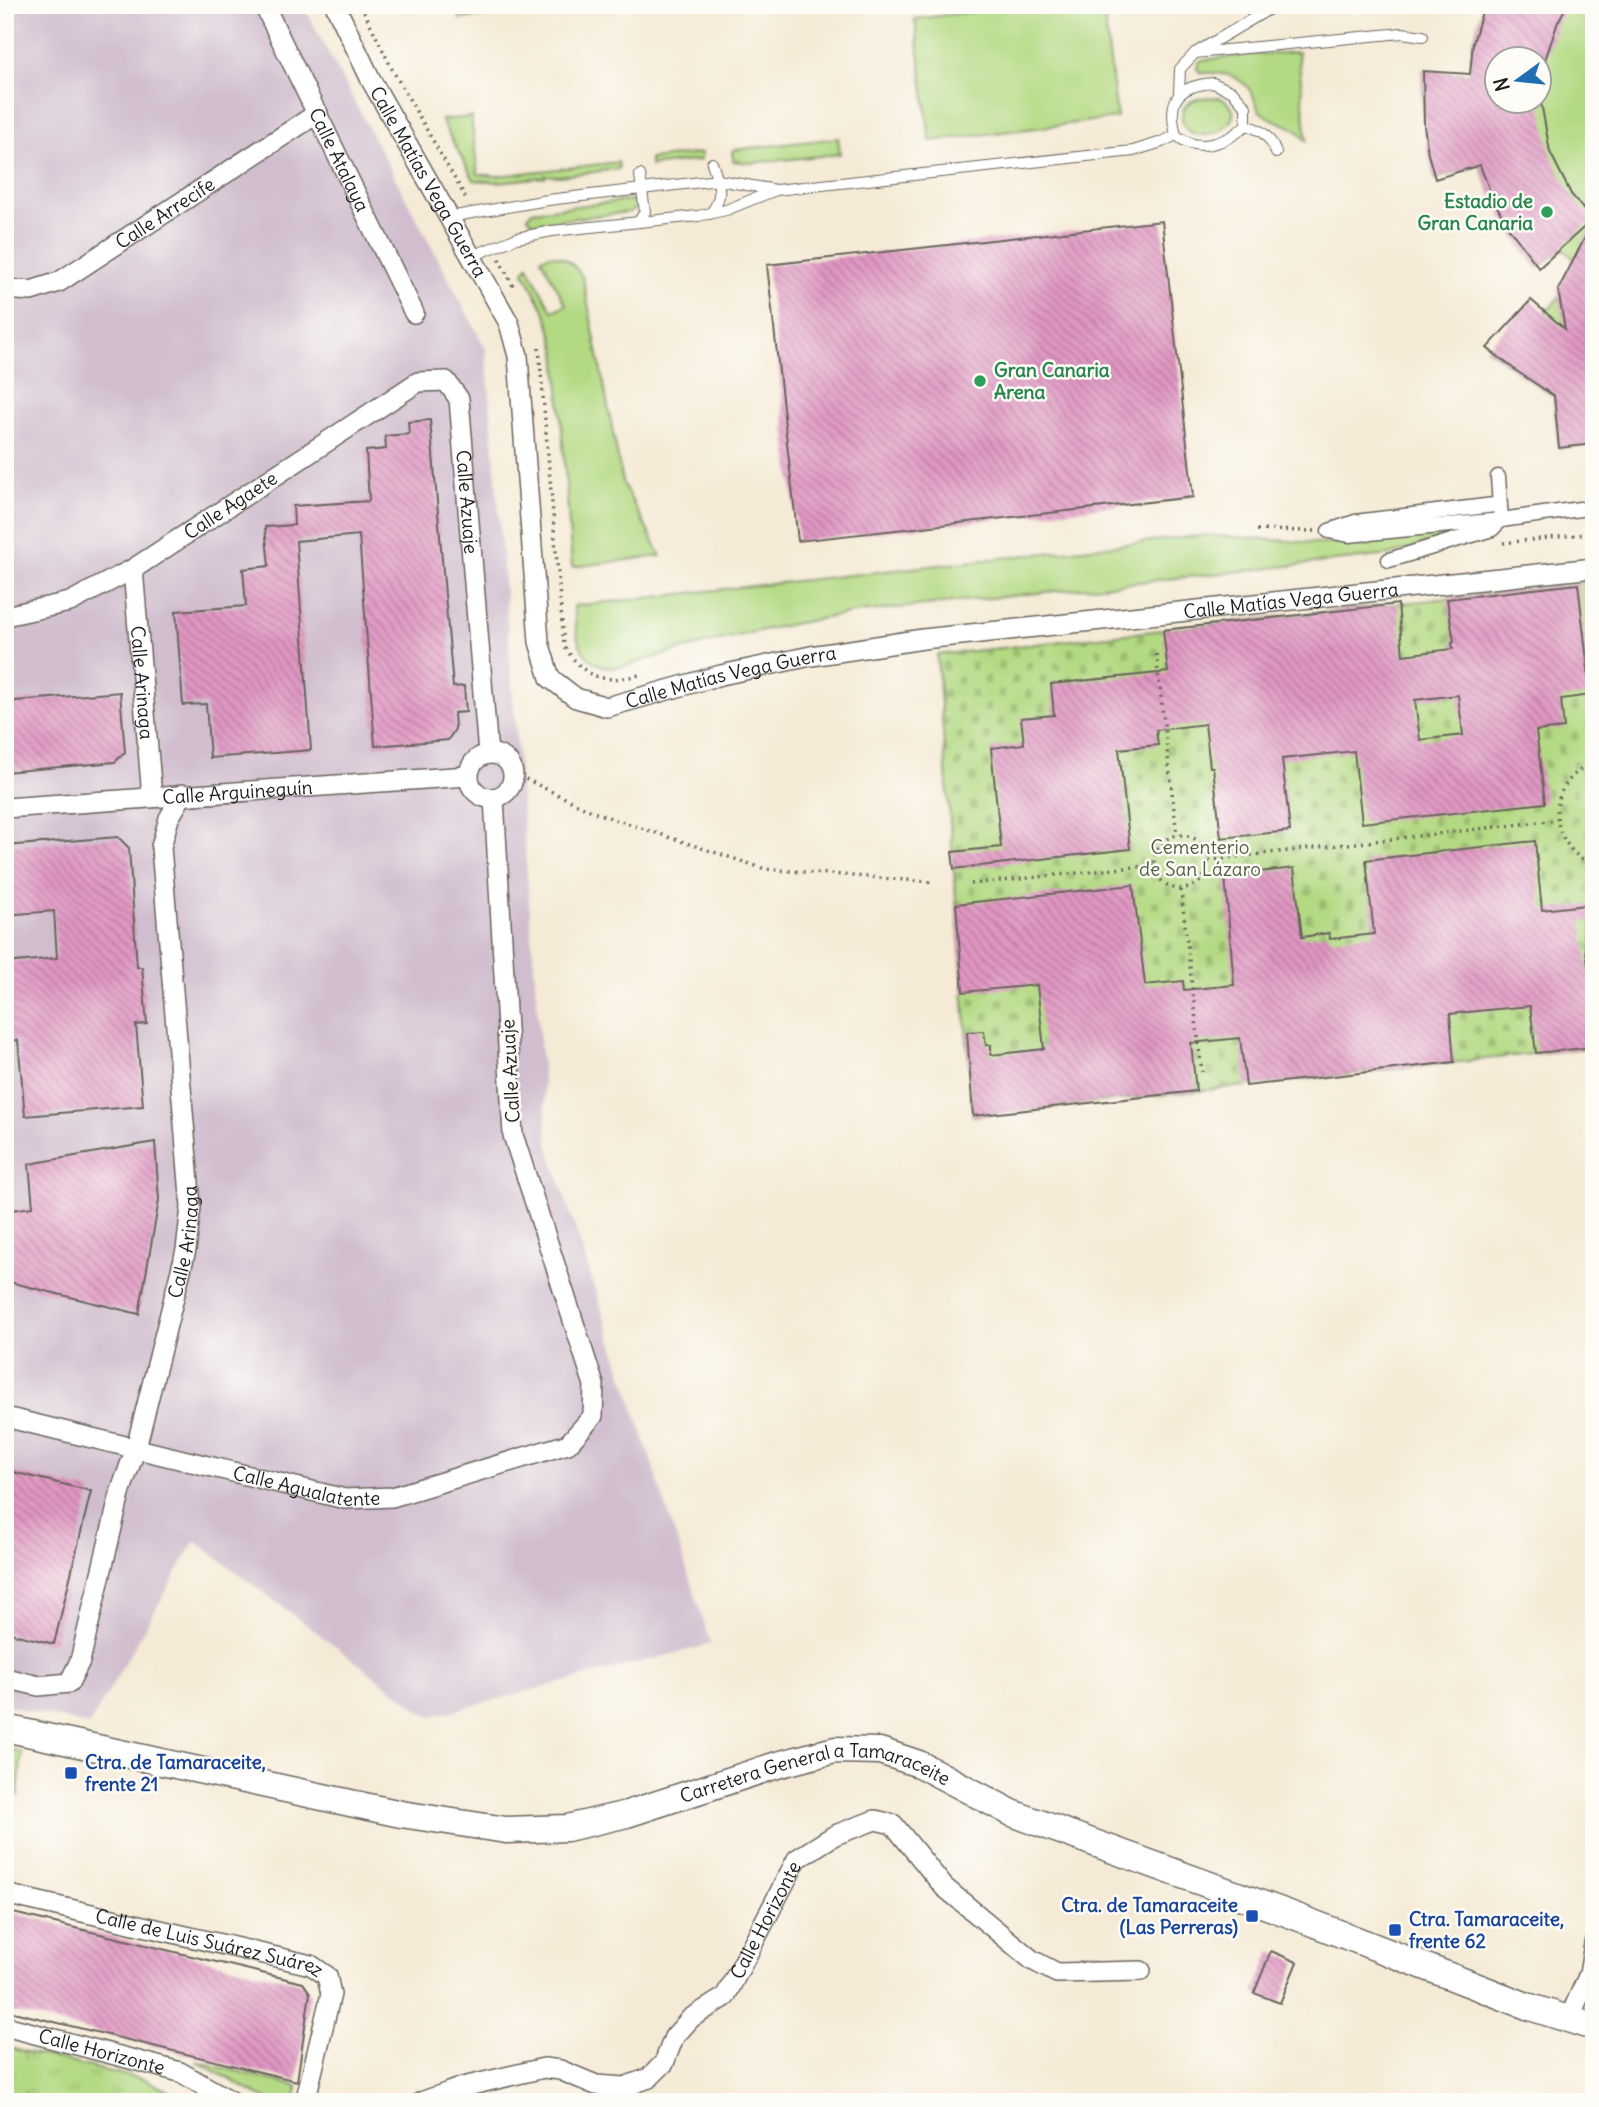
<svg xmlns="http://www.w3.org/2000/svg" width="1599" height="2107" viewBox="0 0 1599 2107" font-family="Delius,sans-serif">
  <defs>
    <pattern id="cemetery-stones" width="16" height="16" patternUnits="userSpaceOnUse" patternTransform="scale(1.75)"><rect width="16" height="16" fill="#b3d982"/><path d="M2 7V4a2 2 0 0 1 4 0v3zM10 15v-3a2 2 0 0 1 4 0v3z" fill="#99ba70"/></pattern>
    <pattern id="park-tufts" width="24" height="20" patternUnits="userSpaceOnUse" patternTransform="scale(1.75)"><rect width="24" height="20" fill="#b3d982"/><path d="M3 7l-1-3M5 7V3M7 7l1-3M15 17l-1-3M17 17v-4M19 17l1-3" fill="none" stroke="#99ba70"/></pattern>
    <pattern id="building-back-hatch" width="6" height="6" patternUnits="userSpaceOnUse" patternTransform="scale(1.75)"><rect width="6" height="6" fill="#e097c2"/><path d="M-1 5l2 2M0 0l6 6M5-1l2 2" fill="none" stroke="#b57a9d"/></pattern>
  </defs>
  <rect width="100%" height="100%" fill="#fdfcf7"/>
  <filter id="ink" filterUnits="userSpaceOnUse"><feTurbulence type="fractalNoise" baseFrequency=".0143" numOctaves="2"/><feDisplacementMap in="SourceGraphic" scale="14" xChannelSelector="R" yChannelSelector="G"/><feConvolveMatrix kernelMatrix="1 2 1 2 8 2 1 2 1" color-interpolation-filters="sRGB"/></filter>
  <filter id="wash" filterUnits="userSpaceOnUse"><feTurbulence type="fractalNoise" baseFrequency=".00686" numOctaves="4" result="noise"/><feDisplacementMap in="SourceGraphic" scale="28" xChannelSelector="R" yChannelSelector="G"/><feGaussianBlur stdDeviation="1.57" result="paint"/><feColorMatrix in="noise" values="0 0 0 0 0 0 0 0 0 0 0 0 0 0 0 0 0 1.4 0 .05"/><feComposite in="paint" operator="in"/></filter>
  <g filter="url(#wash)">
    <rect width="100%" height="100%" fill="#f5ead5"/>
    <path fill="#d0bdce" d="M5 5H303L486 349 548 1145 711 1644 429 1717 195 1541 89 1725 5 1705Z"/>
    <g fill="#b3d982" stroke="#687a4f" stroke-width="2" fill-rule="evenodd">
      <path d="M459 5H582L460 19Z"/>
      <path d="M1026 5H1103L1117 118 930 141 915 19Z"/>
      <path d="M1484 5H1594V444L1559 448 1554 396 1518 372 1487 348 1546 313 1560 296 1577 262 1562 248 1539 268C1512 235 1495 206 1480 165L1435 179C1426 143 1422 108 1423 71L1470 74 1473 43ZM1498 60H1540V102H1498Z"/>
      <path d="M1298 52 1307 142C1293 121 1278 126 1261 112 1256 107 1255 98 1251 92 1240 74 1220 72 1201 73L1197 69 1198 63 1202 60 1248 55Z"/>
      <path d="M1220 98C1254 113 1215 143 1192 133 1178 126 1179 107 1192 101 1200 97 1211 97 1220 98Z"/>
      <path d="M471 117 478 174 496 176 618 162 619 169 559 176 545 175V177L498 182 474 180 441 120Z"/>
      <path d="M838 138 840 154 752 163 733 161V150Z"/>
      <path d="M701 153V160L650 166V159Z"/>
      <path d="M632 200 637 203 638 207 630 212 534 223 528 217 532 211Z"/>
      <path d="M550 255C566 256 575 265 583 278L623 484 661 556 572 567 556 348 546 314 524 272 528 266 552 311 566 305 541 258Z"/>
      <path d="M1460 528 1461 532 1390 555 861 612C790 623 721 638 652 658 636 662 616 672 600 665 575 655 576 629 574 606L1207 535 1329 544Z"/>
      <path d="M5 1748 22 1752 18 1794 11 1779 5 1773Z"/>
      <path d="M196 2061 297 2086V2094L289 2102H271Z"/>
    </g>
    <path fill="url(#cemetery-stones)" stroke="#687a4f" stroke-width="2" d="M1594 582V1047L973 1116 937 655Z"/>
    <path fill="url(#park-tufts)" stroke="#687a4f" stroke-width="2" d="M5 2047 146 2080 190 2102H5Z"/>
    <g id="blocks">
      <g fill="url(#building-back-hatch)" fill-rule="evenodd">
        <path d="M1484 5H1567L1558 22 1545 60H1497V102H1541L1550 152 1571 194 1592 220 1539 268 1508 227 1492 197 1480 165 1435 179 1428 154 1424 125 1423 71 1470 74 1473 43Z"/>
        <path d="M1594 220V444L1559 448 1554 396 1518 372 1487 348 1531 300 1565 329 1558 290Z"/>
        <path d="M1162 221 1193 497 798 541 767 265Z"/>
        <path d="M430 420 453 687 464 686 466 712 454 713 455 729 448 740 375 746 359 535 296 541 311 750 210 758 206 704 183 705 176 611 246 606 243 569 269 566 265 527 294 525 293 506 369 501 366 451 386 449 385 436 409 434 408 422Z"/>
        <path d="M1578 584 1591 695 1561 699 1564 728 1536 731 1545 803 1362 823 1354 751 1282 759 1290 831 1221 838 1213 767H1210L1205 724 1156 730 1158 745 1119 749 1130 849 954 869 952 852 1001 847 991 748 1024 744 1021 718 1054 715 1051 684 1168 672 1163 630 1398 604 1403 655 1453 649 1452 643 1454 642 1447 599ZM1458 695 1463 735 1420 740 1415 700Z"/>
        <path d="M120 692 125 752 115 762 5 772V702Z"/>
        <path d="M118 837 129 848 137 967H142L147 1024 136 1025 143 1106 25 1116 18 1040 5 1041V963L57 958 54 911 5 915V846Z"/>
        <path d="M1535 841 1542 910 1594 904V920L1582 921 1594 1010V1047L1536 1053 1530 1006 1487 1010 1450 1014 1454 1062 1246 1086 1240 1038 1191 1043 1196 1091 973 1116 967 1032 984 1031 986 1045H991V1055L1044 1049 1037 985 963 992 956 904 1133 885 1145 985 1183 981 1184 990 1234 985 1225 876 1294 868 1302 937 1329 933 1330 939 1374 934 1366 860Z"/>
        <path d="M155 1142 159 1200 139 1314 5 1281V1211L33 1207 29 1164Z"/>
        <path d="M5 1470 91 1491 54 1644 5 1632Z"/>
        <path d="M5 1911 303 1983 310 1993 297 2081 5 2010Z"/>
        <path d="M1271 1951 1297 1962 1280 2003 1254 1993Z"/>
      </g>
    </g>
  </g>
  <g filter="url(#ink)">
    <use href="#blocks" fill-opacity="0" stroke="#68645d" stroke-width="2"/>
    <g fill="none" stroke-linecap="round" stroke-linejoin="round">
      <defs>
        <g id="service">
          <path d="M1195 53 1402 33 1423 36"/>
          <path d="M1213 83 1233 92 1246 107V125C1227 143 1198 154 1176 135 1167 100 1177 86 1213 83Z"/>
          <path d="M1179 93 1180 69 1195 53 1276 5"/>
          <path d="M1246 125C1263 130 1270 137 1276 153"/>
          <path d="M710 214C725 196 719 184 712 163"/>
          <path d="M449 217 548 200 718 180 776 190"/>
          <path d="M638 222 645 212 640 175"/>
          <path d="M472 256 517 238 552 231 698 216 726 210 776 190 1133 151 1162 142 1176 135"/>
        </g>
        <g id="pedestrian">
          <path d="M1494 505 1355 522 1329 531 1349 535 1501 520 1580 509"/>
          <path d="M1389 560 1492 529 1501 520 1498 477"/>
        </g>
        <g id="minor">
          <path id="s1" d="M264 5 414 313"/>
          <path id="s2" d="M335 5 372 82 509 323 518 356 539 642 550 678 576 698 607 707 721 675 811 656 923 639 1594 568"/>
          <path id="s3" d="M5 289 31 291 59 282 318 113"/>
          <path id="s4" d="M133 569 152 797"/>
          <path id="s5" d="M5 616 70 602 133 569 418 382 446 381 459 399 488 754"/>
          <circle cx="491" cy="776" r="22"/>
          <path id="s6" d="M5 808 468 776"/>
          <path id="s7" d="M5 1417 345 1499 392 1497 568 1444 593 1416 594 1385 513 1135 494 798"/>
          <path id="s8" d="M5 1678 39 1686 69 1683 80 1661 121 1490 136 1448 186 1250 191 1207 161 847 169 818 183 794"/>
          <path id="s9" d="M5 1894 311 1965 327 1976 331 1994 305 2102"/>
          <path d="M1569 2019 1589 1974 1594 1944"/>
          <path id="s10" d="M5 2026 180 2072 233 2102"/>
          <path id="s11" d="M421 2102 463 2087 544 2068 560 2070 596 2085 624 2087 649 2078 664 2063 674 2037 691 2018 725 1997 797 1859 835 1835 875 1820 893 1824 944 1887 1032 1960 1057 1973 1141 1971"/>
        </g>
        <g id="secondary">
          <path id="s12" d="M5 1728 401 1814 506 1830 567 1828 627 1814 777 1765 835 1750 880 1751 919 1764 1012 1813 1292 1915 1527 2006 1587 2025H1594"/>
        </g>
      </defs>
      <use href="#service" stroke="#68645d" stroke-width="12"/>
      <use href="#pedestrian" stroke="#68645d" stroke-width="17"/>
      <use href="#minor" stroke="#68645d" stroke-width="22"/>
      <use href="#secondary" stroke="#68645d" stroke-width="29"/>
      <g stroke="#68645d" stroke-width="3.5" stroke-dasharray="2 5" stroke-linecap="butt">
        <path d="M361 5 393 71 467 200"/>
        <path d="M499 259 513 286"/>
        <path d="M539 348 564 646C585 678 601 684 639 675"/>
        <path d="M1257 530 1315 531"/>
        <path d="M1503 543 1594 533"/>
        <path d="M1156 654 1177 835"/>
        <path d="M1594 764C1589 766 1583 768 1579 771 1542 797 1555 851 1594 865"/>
        <path d="M513 773 596 813 765 869 932 882"/>
        <circle cx="1181" cy="862" r="27"/>
        <path d="M1209 860 1557 820"/>
        <path d="M971 884 1154 865"/>
        <path d="M1181 890 1202 1072"/>
      </g>
      <use href="#service" stroke="#fff" stroke-width="10"/>
      <use href="#pedestrian" stroke="#fff" stroke-width="14"/>
      <use href="#minor" stroke="#fff" stroke-width="19"/>
      <use href="#secondary" stroke="#fff" stroke-width="26"/>
    </g>
  </g>
  <g fill="#2e9e5b" stroke="#fdfcf7" stroke-width="2.5">
    <circle cx="1547" cy="212" r="7"/>
    <circle cx="980" cy="381" r="7"/>
  </g>
  <g fill="#1a4fb4" stroke="#fdfcf7" stroke-width="2.5">
    <rect x="64" y="1766" width="14" height="14" rx="3.5"/>
    <rect x="1245" y="1909" width="14" height="14" rx="3.5"/>
    <rect x="1388" y="1923" width="14" height="14" rx="3.5"/>
  </g>
  <g text-anchor="middle" dominant-baseline="central" stroke-width="5" stroke-linejoin="round" paint-order="stroke">
    <g font-size="19" fill="#1c1c1c" stroke="#fdfcf7">
      <text stroke="none"><textPath href="#s1" startOffset="172">Calle Atalaya</textPath></text>
      <text stroke="none"><textPath href="#s2" startOffset="200">Calle Matías Vega Guerra</textPath></text>
      <text stroke="none"><textPath href="#s3" startOffset="182">Calle Arrecife</textPath></text>
      <text stroke="none"><textPath href="#s5" startOffset="632">Calle Azuaje</textPath></text>
      <text stroke="none"><textPath href="#s5" startOffset="254">Calle Agaete</textPath></text>
      <text stroke="none"><textPath href="#s2" startOffset="1480">Calle Matías Vega Guerra</textPath></text>
      <text stroke="none"><textPath href="#s2" startOffset="914">Calle Matías Vega Guerra</textPath></text>
      <text stroke="none"><textPath href="#s4" startOffset="114">Calle Arinaga</textPath></text>
      <text stroke="none"><textPath href="#s6" startOffset="233">Calle Arguineguín</textPath></text>
      <text transform="translate(510 1071) rotate(-93)">Calle Azuaje</text>
      <text stroke="none"><textPath href="#s8" startOffset="522">Calle Arinaga</textPath></text>
      <text stroke="none"><textPath href="#s7" startOffset="310">Calle Agualatente</textPath></text>
      <text stroke="none"><textPath href="#s12" startOffset="831">Carretera General a Tamaraceite</textPath></text>
      <text stroke="none"><textPath href="#s11" startOffset="439">Calle Horizonte</textPath></text>
      <text stroke="none"><textPath href="#s9" startOffset="210">Calle de Luis Suárez Suárez</textPath></text>
      <text stroke="none"><textPath href="#s10" startOffset="100">Calle Horizonte</textPath></text>
    </g>
    <g font-size="19" font-weight="bold" fill="#27864d" stroke="#fdfcf7" text-anchor="end">
      <text x="1533" y="201">Estadio de<tspan x="1533" dy="22">Gran Canaria</tspan></text>
      <text x="994" y="370" text-anchor="start">Gran Canaria<tspan x="994" dy="22">Arena</tspan></text>
    </g>
    <g font-size="19" fill="#515e40" stroke="#fdfcf7">
      <text x="1200" y="847">Cementerio<tspan x="1200" dy="22">de San Lázaro</tspan></text>
    </g>
    <g font-size="19" font-weight="bold" fill="#164399" stroke="#fdfcf7" text-anchor="start">
      <text x="85" y="1762">Ctra. de Tamaraceite,<tspan x="85" dy="22">frente 21</tspan></text>
      <text x="1238" y="1905" text-anchor="end">Ctra. de Tamaraceite<tspan x="1238" dy="22">(Las Perreras)</tspan></text>
      <text x="1409" y="1919">Ctra. Tamaraceite,<tspan x="1409" dy="22">frente 62</tspan></text>
    </g>
  </g>
  <rect width="1599" height="2107" fill="none" stroke="#fdfcf7" stroke-width="28"/>
  <g transform="translate(1518 80) rotate(255)"><circle r="33" fill="#fdfcf7" stroke="#a3a29f" stroke-width="2"/>
  <path d="M0-5L12 26L0 18L-12 26Z" fill="#1f6fb2"/>
  <text y="-10" font-size="19" font-weight="bold" text-anchor="middle" fill="#1c1c1c">N</text>
  </g>
</svg>
